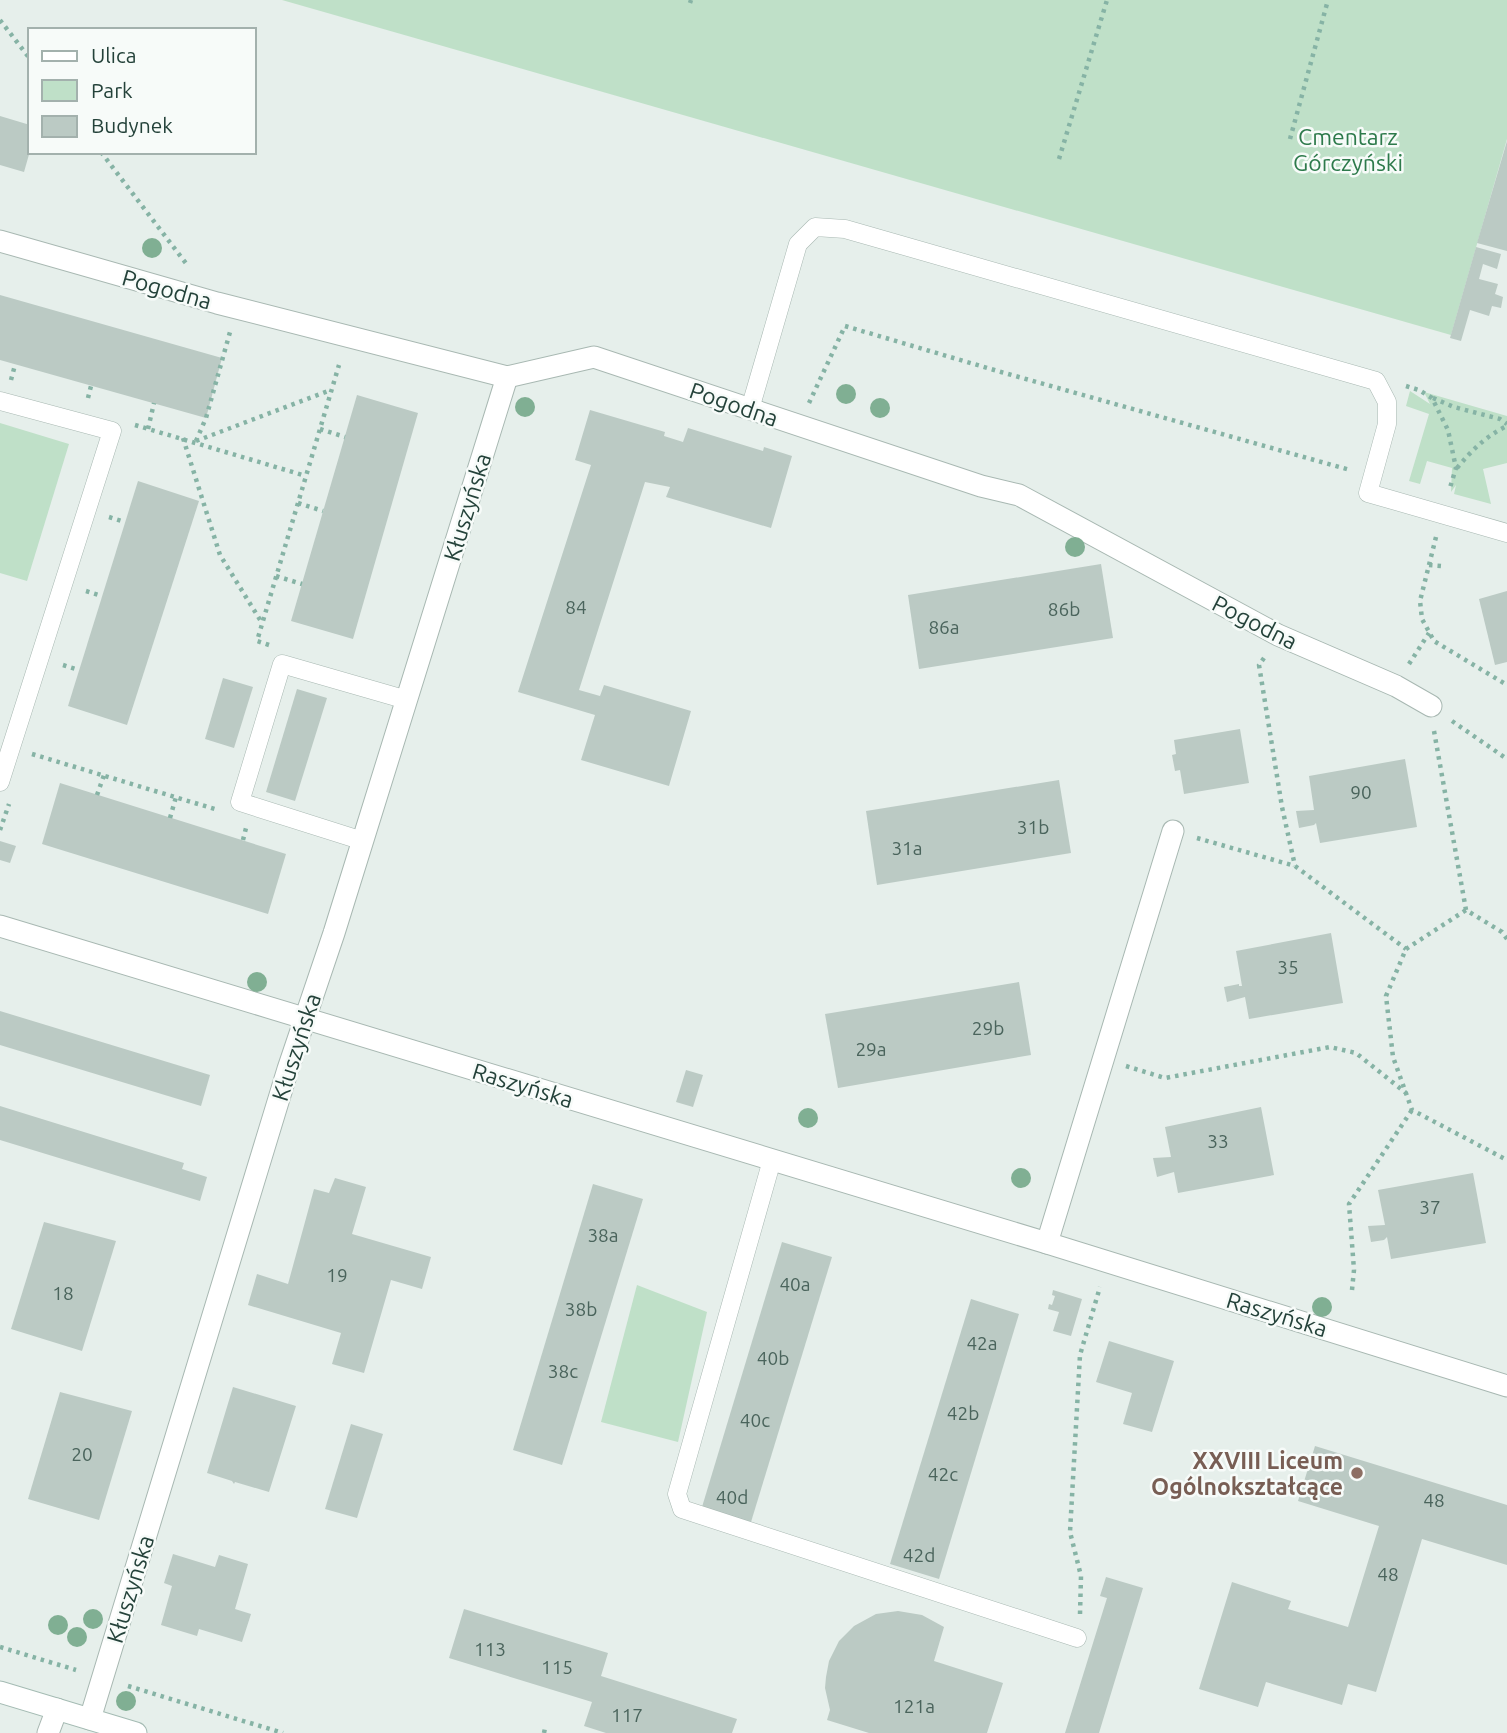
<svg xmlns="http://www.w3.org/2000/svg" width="1507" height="1733" viewBox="0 0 1507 1733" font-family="Ubuntu,sans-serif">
  <rect width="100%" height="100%" fill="#e6efeb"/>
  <g fill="#bfe0c8">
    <path d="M282 0H1507V139L1451 335Z"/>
    <path d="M1410 391 1430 404 1424 392 1507 416V463L1483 469 1491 504 1454 494 1456 485 1451 492 1452 468 1427 461 1420 484 1409 481 1429 414 1406 406Z"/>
    <path d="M0 423 69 444 27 581 0 573Z"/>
    <path d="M637 1285 707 1312 678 1442 601 1422Z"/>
  </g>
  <g fill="#bbcac4">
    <path d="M0 116 30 125V151L24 172 0 165Z"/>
    <path d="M1507 141V251L1477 243Z"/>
    <path d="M1476 247 1501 254 1497 269 1483 264 1479 279 1498 284 1495 294 1503 297 1501 308 1492 306 1489 316 1470 310 1461 341 1450 338Z"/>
    <path d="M0 295 222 358 206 418 0 360Z"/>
    <path d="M357 395 418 413 353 639 291 621Z"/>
    <path d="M590 410 665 432 664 436 683 442 688 428 763 451 764 447 792 456 771 528 666 497 670 487 645 482 579 690 600 696 604 685 691 711 669 786 581 760 595 715 518 692 591 465 575 460Z"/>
    <path d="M138 481 199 501 127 725 68 706Z"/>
    <path d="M1101 564 1113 638 919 669 908 595Z"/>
    <path d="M1507 591V662L1495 665 1479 599Z"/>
    <path d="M223 678 253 687 234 748 205 739Z"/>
    <path d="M297 689 327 698 295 801 266 792Z"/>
    <path d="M1240 729 1249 783 1184 794 1180 770 1175 771 1172 755 1176 754 1174 740Z"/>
    <path d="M1405 759 1417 827 1320 843 1316 823 1314 825 1299 828 1296 811 1314 810 1309 776Z"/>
    <path d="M1059 780 1071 853 877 885 866 811Z"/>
    <path d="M60 783 286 854 268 914 42 844Z"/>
    <path d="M0 841 16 846 10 863 0 860Z"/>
    <path d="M1331 933 1343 1003 1249 1019 1245 997 1227 1002 1224 987 1239 984V986H1242L1236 951Z"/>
    <path d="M1019 982 1031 1055 838 1088 825 1014Z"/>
    <path d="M0 1011 210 1075 201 1106 0 1045Z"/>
    <path d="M686 1070 703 1075 693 1107 676 1102Z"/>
    <path d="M0 1106 184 1163 182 1169 207 1177 200 1201 0 1140Z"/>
    <path d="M1261 1107 1274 1175 1178 1193 1174 1172 1157 1177 1153 1158 1171 1157 1165 1127Z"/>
    <path d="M1473 1173 1486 1243 1391 1259 1387 1237 1384 1240 1371 1242 1368 1226 1385 1225 1378 1190Z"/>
    <path d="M335 1178 366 1187 352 1234 431 1257 422 1289 391 1280 364 1373 332 1364 341 1333 248 1305 257 1274 288 1284 314 1189 329 1193Z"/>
    <path d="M593 1184 643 1199 562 1465 513 1450Z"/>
    <path d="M44 1222 116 1241 82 1351 11 1329Z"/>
    <path d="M782 1242 832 1257 751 1522 702 1507Z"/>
    <path d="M1053 1290 1082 1299 1071 1336 1053 1331 1059 1312 1048 1309 1049 1304 1052 1305 1055 1296 1052 1295Z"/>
    <path d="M971 1299 1019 1314 939 1579 890 1564Z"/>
    <path d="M1109 1341 1174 1361 1152 1432 1123 1424 1132 1393 1096 1382Z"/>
    <path d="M233 1387 296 1406 269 1492 235 1482 234 1484 232 1481 207 1473Z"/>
    <path d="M60 1392 132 1411 99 1520 28 1499Z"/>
    <path d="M351 1424 383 1434 357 1518 325 1509Z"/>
    <path d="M1315 1446 1507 1505V1565L1422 1539 1376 1692 1348 1684 1342 1705 1266 1682 1258 1707 1199 1689 1232 1582 1291 1601 1288 1609 1348 1627 1379 1526 1298 1501Z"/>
    <path d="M173 1554 215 1567 219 1555 248 1564 235 1609 251 1614 242 1642 199 1629 197 1636 161 1625 172 1586 164 1583Z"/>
    <path d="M1106 1577 1143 1588 1099 1733H1065L1107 1598 1100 1596Z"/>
    <path d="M464 1609 608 1653 601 1676 737 1719 732 1733H606L584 1726 592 1702 449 1658Z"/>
    <path d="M898 1611 922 1615 944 1627 934 1661 1003 1683 987 1733H869L827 1720 830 1710 825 1688 826 1677 829 1661 839 1641 854 1626 876 1614Z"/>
  </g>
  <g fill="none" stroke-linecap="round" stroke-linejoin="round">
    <defs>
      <g id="lane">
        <path d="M0 401 112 431 0 782"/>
        <path d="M750 409 798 244 815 227 845 229 1376 381 1387 402V424L1368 493 1507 533"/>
        <path d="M363 841 240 802 282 664 407 700"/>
        <path d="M772 1160 677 1494 682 1509 1077 1638"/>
      </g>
      <g id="street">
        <path d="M0 241 217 303 507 377 594 357 981 486 1019 495 1278 635 1396 686 1431 706"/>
        <path d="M0 926 1047 1243 1507 1386"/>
        <path d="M1047 1243 1173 831"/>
        <path d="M90 1719 288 1069 334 933 507 377"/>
        <path d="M48 1733 57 1709"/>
      </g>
      <path id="secondary" d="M0 1692 136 1733"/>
    </defs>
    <use href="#lane" stroke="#a8b8b2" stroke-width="19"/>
    <use href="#street" stroke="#a8b8b2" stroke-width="23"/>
    <use href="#secondary" stroke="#a4bbb3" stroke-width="23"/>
    <g stroke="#86b3a5" stroke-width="4.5" stroke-dasharray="3.5 5" stroke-linecap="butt">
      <path d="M690 3 691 0"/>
      <path d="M0 20 30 59"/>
      <path d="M1290 139 1328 0"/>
      <path d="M101 152 188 266"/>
      <path d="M1059 159 1107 0"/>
      <path d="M11 380 15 365"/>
      <path d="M1406 386 1419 390 1432 398 1448 430 1456 468 1449 491"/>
      <path d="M88 398 91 386"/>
      <path d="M1433 398 1454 407 1500 419 1507 424"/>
      <path d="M809 403 845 326 1001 372 1350 470"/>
      <path d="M135 425 306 476"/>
      <path d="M148 429 154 403"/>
      <path d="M320 429 345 437"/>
      <path d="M183 438 220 555 262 623"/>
      <path d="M196 441 331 390"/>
      <path d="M196 441 206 418 230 332"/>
      <path d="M1457 468C1472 450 1486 436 1507 426"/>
      <path d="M298 503 323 511"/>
      <path d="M109 517 125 522"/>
      <path d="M1436 537 1420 601 1422 619 1434 641 1507 685"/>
      <path d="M1429 565 1442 566"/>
      <path d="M276 576 302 584"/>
      <path d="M86 591 102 596"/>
      <path d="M269 645 257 641 339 365"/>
      <path d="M1264 658 1259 665 1282 807 1295 866"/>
      <path d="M1409 664 1429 633"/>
      <path d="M63 665 79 670"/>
      <path d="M1452 721 1507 759"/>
      <path d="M1434 731 1466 910"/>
      <path d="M32 754 218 810"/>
      <path d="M97 795 104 775"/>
      <path d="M170 818 176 797"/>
      <path d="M0 830 9 804"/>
      <path d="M1197 838 1295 866 1406 949"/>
      <path d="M243 840 246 828"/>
      <path d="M1507 939 1502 932 1466 910 1406 949 1386 996 1393 1057 1412 1110 1507 1160"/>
      <path d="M1126 1066 1165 1078 1330 1047 1356 1053 1406 1093"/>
      <path d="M1352 1290 1354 1270 1349 1204 1412 1110"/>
      <path d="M1080 1614 1081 1576 1070 1532 1080 1355 1100 1287"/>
      <path d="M0 1647 76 1670"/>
      <path d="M128 1686 283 1733"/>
      <path d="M544 1733 545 1728"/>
    </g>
    <use href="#lane" stroke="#fff" stroke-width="18"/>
    <use href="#street" stroke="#fff" stroke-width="21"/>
    <use href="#secondary" stroke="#fff" stroke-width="21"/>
  </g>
  <g fill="#80af93">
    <circle cx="152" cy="248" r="10"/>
    <circle cx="846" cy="394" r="10"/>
    <circle cx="525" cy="407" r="10"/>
    <circle cx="880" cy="408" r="10"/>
    <circle cx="1075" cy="547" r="10"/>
    <circle cx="257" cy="982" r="10"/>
    <circle cx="808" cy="1118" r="10"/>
    <circle cx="1021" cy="1178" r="10"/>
    <circle cx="1322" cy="1307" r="10"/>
    <circle cx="93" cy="1619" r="10"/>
    <circle cx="58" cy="1625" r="10"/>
    <circle cx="77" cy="1637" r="10"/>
    <circle cx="126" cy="1701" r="10"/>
  </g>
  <circle fill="#8d6e63" stroke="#f7fbf9" stroke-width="2.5" cx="1357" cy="1473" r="7"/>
  <g text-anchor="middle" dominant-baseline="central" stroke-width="5" stroke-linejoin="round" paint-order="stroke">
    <g font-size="19" fill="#4a645c">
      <text x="576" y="607">84</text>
      <text x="1064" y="609">86b</text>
      <text x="944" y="627">86a</text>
      <text x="1361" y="792">90</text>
      <text x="1033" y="827">31b</text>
      <text x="907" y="848">31a</text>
      <text x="1288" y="967">35</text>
      <text x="988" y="1028">29b</text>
      <text x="871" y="1049">29a</text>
      <text x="1218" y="1141">33</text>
      <text x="1430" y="1207">37</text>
      <text x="603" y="1235">38a</text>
      <text x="337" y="1275">19</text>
      <text x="795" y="1284">40a</text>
      <text x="63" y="1293">18</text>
      <text x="581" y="1309">38b</text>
      <text x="982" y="1343">42a</text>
      <text x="773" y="1358">40b</text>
      <text x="563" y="1371">38c</text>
      <text x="963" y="1413">42b</text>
      <text x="755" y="1420">40c</text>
      <text x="82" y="1454">20</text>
      <text x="943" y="1474">42c</text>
      <text x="732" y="1497">40d</text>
      <text x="1434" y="1500">48</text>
      <text x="919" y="1555">42d</text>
      <text x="1388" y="1574">48</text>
      <text x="490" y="1649">113</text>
      <text x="557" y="1667">115</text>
      <text x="914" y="1706">121a</text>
      <text x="627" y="1715">117</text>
    </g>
    <g font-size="23" fill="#2d7a4b" stroke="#f7fbf9">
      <text x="1348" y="136">Cmentarz<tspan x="1348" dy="26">Górczyński</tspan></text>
    </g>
    <g font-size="23" fill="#24423a" stroke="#f7fbf9">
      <text transform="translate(167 289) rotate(16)">Pogodna</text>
      <text transform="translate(734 404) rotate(19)">Pogodna</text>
      <text transform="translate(467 507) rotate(-73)">Kłuszyńska</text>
      <text transform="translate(1255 622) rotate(27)">Pogodna</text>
      <text transform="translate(296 1047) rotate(-72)">Kłuszyńska</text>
      <text transform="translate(523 1085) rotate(17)">Raszyńska</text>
      <text transform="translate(1277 1314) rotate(17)">Raszyńska</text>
      <text transform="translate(130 1589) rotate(-73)">Kłuszyńska</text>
    </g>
    <g font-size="23" font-weight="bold" fill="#785e54" stroke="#f7fbf9" text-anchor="end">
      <text x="1343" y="1460">XXVIII Liceum<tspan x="1343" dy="26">Ogólnokształcące</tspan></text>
    </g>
  </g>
  <rect x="28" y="28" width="228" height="126" fill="#f7fbf9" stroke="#a3b1ad" stroke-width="2"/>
  <rect x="42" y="51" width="35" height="10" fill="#ffffff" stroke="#a3b1ad" stroke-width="2"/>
  <text x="91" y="63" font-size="21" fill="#24423a">Ulica</text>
  <rect x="42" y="80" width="35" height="21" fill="#bfe0c8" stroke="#a3b1ad" stroke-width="2"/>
  <text x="91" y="98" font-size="21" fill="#24423a">Park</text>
  <rect x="42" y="116" width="35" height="21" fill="#bbcac4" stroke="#a3b1ad" stroke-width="2"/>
  <text x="91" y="133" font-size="21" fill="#24423a">Budynek</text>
</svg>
